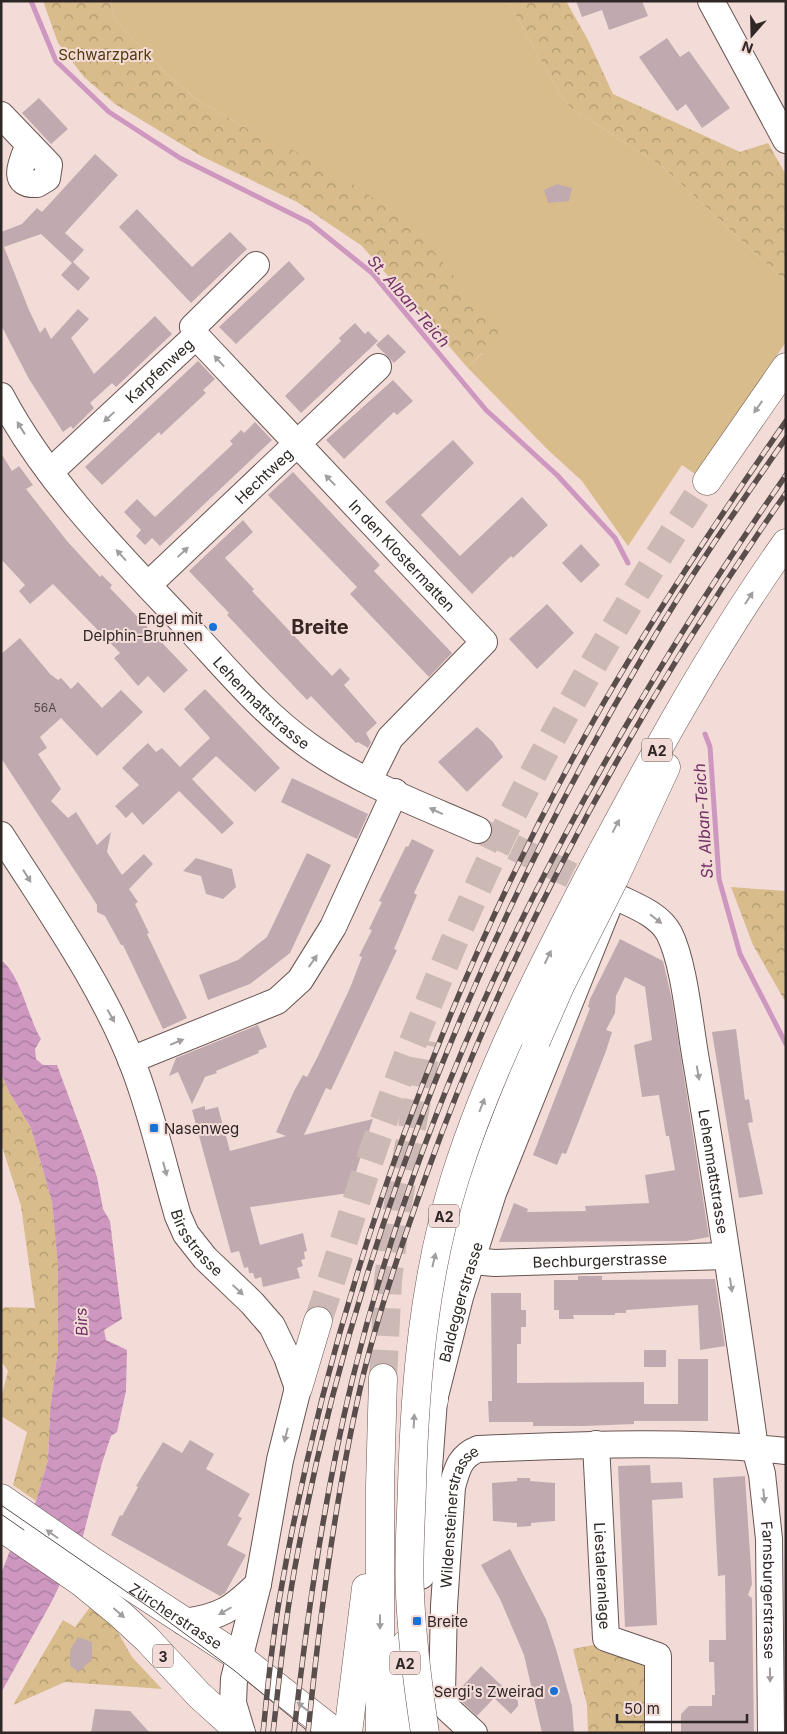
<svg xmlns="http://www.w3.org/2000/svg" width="787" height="1734" viewBox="0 0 787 1734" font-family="Inter,sans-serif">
  <defs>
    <pattern id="park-crowns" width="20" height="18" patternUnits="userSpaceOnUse" patternTransform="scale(1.25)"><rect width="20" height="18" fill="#d8bc8b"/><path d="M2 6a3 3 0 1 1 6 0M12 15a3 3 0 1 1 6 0" fill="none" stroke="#b09971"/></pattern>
    <pattern id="water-waves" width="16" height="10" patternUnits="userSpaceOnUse" patternTransform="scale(1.25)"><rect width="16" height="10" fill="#cd97c0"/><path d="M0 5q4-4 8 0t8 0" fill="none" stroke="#a77b9c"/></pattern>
  </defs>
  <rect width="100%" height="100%" fill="#f3dcd8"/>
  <path fill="#d8bc8b" d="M110 1H508L558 91 571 108 663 167 786 282V342L695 474 682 465 628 546 582 481 547 449 467 367 483 353 248 129 197 100 165 72 115 20Z"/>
  <g fill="url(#park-crowns)">
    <path d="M43 1H110L115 20 165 72 197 100 248 129 324 165 384 205 430 247 502 335 467 367 362 246 297 202 201 156 115 104 84 77 58 43Z"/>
    <path d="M508 1H566L588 40 613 94 740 152 768 143 786 175V282L663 167 571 108 558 91Z"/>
    <path d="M731 887 786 891V1003L753 945Z"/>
    <path d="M1 1073 8 1090 31 1128 52 1202 58 1263V1349L50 1410 48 1460 36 1501 13 1485 27 1432 1 1416V1398L8 1371 1 1361V1310L5 1307 35 1308 21 1206 1 1143Z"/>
    <path d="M91 1606 116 1629 132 1657 162 1689 65 1682 13 1705 63 1620 75 1627Z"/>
    <path d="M593 1645 627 1657 654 1671 653 1733H588L587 1705 573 1649Z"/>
  </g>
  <path fill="url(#water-waves)" d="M1 960C21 975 28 1018 41 1039L35 1049 36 1059 43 1065H57L83 1135 97 1177 103 1209 110 1221 122 1319 104 1330 106 1340 127 1350 126 1391 117 1432 111 1436 102 1463 83 1536 52 1601 1 1693V1574L9 1553 36 1501 48 1460 50 1410 58 1349V1265L52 1202 31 1128 8 1090 1 1073Z"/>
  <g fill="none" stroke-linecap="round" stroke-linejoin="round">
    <g stroke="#cd97c0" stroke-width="5">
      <path d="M31 1 56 61 109 112 180 158 310 223 372 273 486 410 557 475 615 538 628 563"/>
      <path d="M705 734 710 747 719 879 740 954 786 1044"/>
    </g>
  </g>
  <g fill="#c0aaaf">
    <path d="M576 1H642L648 16 609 30 602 10 582 17Z"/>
    <path d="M667 38 680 57 689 51 730 108 702 128 686 104 677 111 639 57Z"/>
    <path d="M39 98 68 129 51 144 22 113Z"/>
    <path d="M95 154 118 175 65 233 84 250 73 262 90 278 78 291 61 275 72 263 41 234 4 247 29 310 40 333 45 327 51 339 78 309 89 319 71 338 94 374 155 316 172 334 116 387 112 383 90 403 94 408 73 429 71 426 63 432 29 379 1 325V232L22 224 37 208 42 212Z"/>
    <path d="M557 184 572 188 569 201 548 203 544 190Z"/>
    <path d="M137 209 192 267 230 232 247 249 191 303 119 227Z"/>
    <path d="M289 261 305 279 236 344 219 327Z"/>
    <path d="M355 323 365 334 368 331 378 341 301 413 285 396 341 341 339 338Z"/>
    <path d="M388 334 406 352 394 363 376 345Z"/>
    <path d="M198 361 215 379 203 390 206 393 161 435 159 432 102 485 85 467Z"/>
    <path d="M393 380 413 401 397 415 394 412 344 459 326 440Z"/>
    <path d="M255 422 272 440 160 546 152 538 145 545 136 536 141 530 124 512 137 499 155 517 233 444 230 441 241 430 244 433Z"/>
    <path d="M453 440 474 463 421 515 460 556 522 497 548 525 513 558 511 556 472 594 385 502Z"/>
    <path d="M1 453 12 471 19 466 33 485 26 489 67 541 100 577 102 575 112 585 110 588 188 670 164 693 148 676 138 686 114 658 120 653 53 584 30 604 19 591 25 585 1 559Z"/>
    <path d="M293 472 380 565 374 571 452 653 429 677 350 594 357 587 268 495Z"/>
    <path d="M243 520 253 532 225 558 254 589 252 591 332 676 340 668 350 679 344 685 377 723 366 733 371 742 368 748 358 742 356 743 311 696 307 700 227 615 229 613 189 571Z"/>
    <path d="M581 544 600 565 581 583 562 563Z"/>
    <path d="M547 604 574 633 537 669 509 639Z"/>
    <path d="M20 638 50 674 58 680 61 678 71 689 78 682 102 708 121 690 143 712 97 756 61 718 40 737 47 748 38 754 61 789 51 801 68 818 76 812 97 845 111 832 107 852 122 875 144 854 153 864 129 889 138 902 135 904 149 933 147 934 187 1018 163 1029 123 945H121L105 916 97 912V905L92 897 1 758V654Z"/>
    <path d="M205 689 280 768 255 792 216 756 192 779 234 823 222 834 179 791 143 825 132 812 126 818 115 806 139 785 122 768 134 756 148 743 156 752 162 748 180 767 210 738 184 709Z"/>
    <path d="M477 727 493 742 503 757 467 792 438 762Z"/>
    <path d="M292 778 368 814 357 839 281 802Z"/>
    <path d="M412 839 434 850 414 893 417 895 394 949 397 950 331 1090 326 1088 304 1135 373 1119 349 1193 250 1207 260 1245 303 1233 307 1251 304 1252 305 1259 301 1260 303 1266 297 1268 300 1278 263 1287 261 1277 255 1279 253 1273H249L248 1267 244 1268 239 1251 231 1253 192 1110 205 1106V1110L218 1107 230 1151 286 1136 276 1132 294 1091 303 1075 307 1077 318 1056 350 988 362 957 359 956 372 930 369 929 382 902 379 901 406 846 408 847Z"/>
    <path d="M307 853 331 865 290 953 250 984 208 1000 199 975 238 960 267 937Z"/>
    <path d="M196 858 232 869 236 887 223 899 206 894 201 876 183 871Z"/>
    <path d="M620 939 663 961 672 1000 709 1237 686 1241 499 1242 514 1203 528 1209 527 1212 586 1211 585 1206 649 1203 645 1175 675 1170 669 1136H666L659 1095 642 1097 634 1045 652 1040 645 987 625 977 616 996 615 1013 606 1030 612 1032 606 1051 566 1154 562 1153 557 1165 533 1155 590 1008 588 1007 590 999Z"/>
    <path d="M258 1025 267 1047 258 1051 259 1053 216 1071 217 1073 205 1077 192 1104 178 1072 169 1076 176 1058Z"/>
    <path d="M736 1029 745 1100 749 1099 753 1122 748 1123 763 1194 739 1198 712 1032Z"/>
    <path d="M578 1276H602V1280L715 1279 725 1346 700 1350 698 1305 626 1310V1313H615V1315H573L574 1319H559V1310H554V1280H578Z"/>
    <path d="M491 1293H521V1310H526V1327H521V1344H517V1383L644 1382V1404H678V1359H708V1421H634V1424L585 1426H533V1422H489L488 1401H492Z"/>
    <rect x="644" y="1350" width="22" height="17"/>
    <path d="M190 1440 214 1454 206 1469 250 1494 238 1516 242 1518 227 1545 246 1555 225 1593 220 1596 111 1535 120 1515 122 1516 138 1487 136 1486 163 1442 182 1453Z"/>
    <path d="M650 1465 651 1483 682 1482 683 1498 652 1500 657 1625 625 1627 618 1466Z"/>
    <path d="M745 1476 752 1584 748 1595 752 1598 754 1733H681V1714L689 1706H712V1695H715L714 1662H709V1640H726L725 1575 718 1576 713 1478Z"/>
    <path d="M517 1478H530V1481L555 1483V1521L531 1523V1526L517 1527V1523L493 1521 492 1483 517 1481Z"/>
    <path d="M510 1549 546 1619 556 1649 572 1706 574 1733H542L524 1655 500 1599 481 1565Z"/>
    <path d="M78 1637 92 1642V1659L79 1672 70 1666V1650Z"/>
    <path d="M481 1666 518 1701V1706L511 1714 494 1698 477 1716 460 1700 459 1697 463 1693 460 1689Z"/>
    <path d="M95 1709 130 1711 150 1733H91Z"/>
  </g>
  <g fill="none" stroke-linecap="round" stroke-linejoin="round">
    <path stroke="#ccb8b4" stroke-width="26" stroke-dasharray="26 13" stroke-linecap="butt" d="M478 830 606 892"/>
    <g stroke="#ccb8b4" stroke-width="28" stroke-dasharray="28 14" stroke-linecap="butt">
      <path d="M318 1321C341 1253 360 1184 385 1117 404 1063 426 1009 448 956 517 789 608 631 707 481"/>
      <path d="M383 1378 388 1280 397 1209 428 1041"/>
    </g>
    <defs>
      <g id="minor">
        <path d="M711 1 786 140"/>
        <path d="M1 115 49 165 47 178 37 184C8 186 24 158 29 144"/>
        <path id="s1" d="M256 265 193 327 196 336 484 642 390 738 369 780"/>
        <path id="s2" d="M1 396C48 485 124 560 193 633 229 672 265 715 309 746 359 782 421 805 478 830"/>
        <path id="s3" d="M50 472 196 336"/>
        <path id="s4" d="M148 585 378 367"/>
        <path id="s5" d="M1 835C48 909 105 989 135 1070 153 1118 164 1168 178 1216L186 1234 205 1258 252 1303 272 1326 287 1357 298 1388 280 1460 258 1584 234 1679 233 1703 242 1733"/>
        <path d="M131 1060 277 1001 300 980 333 927 395 792"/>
        <path id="s6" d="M472 1261 495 1263 726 1256"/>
        <path id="s7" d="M596 1444 606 1638 658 1656V1733"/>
        <path id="s8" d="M421 1576 434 1400 460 1297 493 1193 613 895C632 905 658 913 669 933 685 964 690 1030 697 1066 718 1193 737 1320 755 1448L762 1474 769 1539 771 1733"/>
        <path d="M184 1622C221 1617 232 1609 258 1584"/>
        <path id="s9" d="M474 1733 447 1708 442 1693 444 1606 452 1487C457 1469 460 1456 478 1449 580 1445 684 1440 786 1451"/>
      </g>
      <g id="major">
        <path id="s10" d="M1 1498 92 1561 239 1657 336 1733"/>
        <path d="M1 1527 81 1582 120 1614 147 1639 199 1695 241 1733"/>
      </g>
      <g id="highway">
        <path d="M707 481 786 367"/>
        <path d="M593 869C652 758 713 646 786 543"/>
        <path d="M614 879 666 767"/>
        <path d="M298 1388 318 1321"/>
        <path d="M434 1400 433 1361 437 1325 444 1294 468 1218 536 1041"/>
        <path d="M348 1733 366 1588"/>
        <path d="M380 1733V1486L383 1378"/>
        <path d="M403 1733 406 1644"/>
      </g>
    </defs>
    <use href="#minor" stroke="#685552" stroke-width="28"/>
    <use href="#major" stroke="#685552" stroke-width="29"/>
    <use href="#highway" stroke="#685552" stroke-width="29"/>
    <use href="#minor" stroke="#fff" stroke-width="26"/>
    <use href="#major" stroke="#fff" stroke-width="28"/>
    <use href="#highway" stroke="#fff" stroke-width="28"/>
    <g stroke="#594e4c" stroke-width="1">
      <path d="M1 1505 153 1610 235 1671 310 1733"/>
      <path d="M1 1514 24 1530"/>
    </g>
    <defs>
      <g id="rail">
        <path d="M263 1733C268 1685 272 1638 281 1590 334 1286 449 973 603 704 659 607 722 513 786 421"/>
        <path d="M273 1733C280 1672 286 1611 298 1551 358 1234 483 928 646 651 689 577 738 507 786 438"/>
        <path d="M294 1733C307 1614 324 1497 352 1381 432 1053 595 751 786 475"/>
        <path d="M308 1733C320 1612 336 1490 364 1372 381 1304 404 1238 427 1173 514 930 639 704 786 493"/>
      </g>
    </defs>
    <use href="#rail" stroke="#594e4c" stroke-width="5.5"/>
    <use href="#rail" stroke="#f3dcd8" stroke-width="4" stroke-dasharray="11" stroke-linecap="butt"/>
    <defs>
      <g id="highway-bridge">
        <path d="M536 1041 561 984 614 879"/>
        <path d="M425 1733C418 1687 412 1640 410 1594 408 1558 411 1521 412 1485 415 1381 424 1278 455 1178 489 1070 541 969 593 869"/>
      </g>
    </defs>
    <use href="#highway-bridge" stroke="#685552" stroke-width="29" stroke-linecap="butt"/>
    <use href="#highway-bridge" stroke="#fff" stroke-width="28"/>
  </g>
  <defs><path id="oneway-solid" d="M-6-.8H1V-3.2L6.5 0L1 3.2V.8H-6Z" transform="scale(1.25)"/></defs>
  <g fill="#a19e9d">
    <use href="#oneway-solid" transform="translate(219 361) rotate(-133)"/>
    <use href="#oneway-solid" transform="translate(758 407) rotate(125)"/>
    <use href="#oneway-solid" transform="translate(109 417) rotate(137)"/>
    <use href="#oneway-solid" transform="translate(21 428) rotate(-122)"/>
    <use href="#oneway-solid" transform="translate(330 480) rotate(-134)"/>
    <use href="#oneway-solid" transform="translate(183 552) rotate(-43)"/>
    <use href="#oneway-solid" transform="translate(121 555) rotate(-132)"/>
    <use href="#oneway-solid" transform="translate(749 598) rotate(-57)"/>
    <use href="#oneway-solid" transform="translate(436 811) rotate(-155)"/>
    <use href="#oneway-solid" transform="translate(616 826) rotate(-62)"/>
    <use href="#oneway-solid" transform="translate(27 876) rotate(58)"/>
    <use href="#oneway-solid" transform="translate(656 919) rotate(38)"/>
    <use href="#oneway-solid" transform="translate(548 957) rotate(-64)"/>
    <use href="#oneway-solid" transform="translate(313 961) rotate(-55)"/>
    <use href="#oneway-solid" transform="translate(111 1016) rotate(61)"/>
    <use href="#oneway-solid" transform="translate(177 1042) rotate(-22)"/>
    <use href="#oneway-solid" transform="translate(698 1073) rotate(80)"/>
    <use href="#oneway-solid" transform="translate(482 1105) rotate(-69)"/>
    <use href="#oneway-solid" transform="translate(165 1169) rotate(75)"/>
    <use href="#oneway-solid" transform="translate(434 1260) rotate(-77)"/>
    <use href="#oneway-solid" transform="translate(731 1285) rotate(81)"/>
    <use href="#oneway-solid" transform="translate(238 1290) rotate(43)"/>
    <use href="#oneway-solid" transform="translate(414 1421) rotate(-87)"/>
    <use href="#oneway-solid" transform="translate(286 1435) rotate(104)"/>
    <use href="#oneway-solid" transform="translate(764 1496) rotate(84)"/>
    <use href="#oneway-solid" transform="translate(52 1534) rotate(-145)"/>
    <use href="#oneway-solid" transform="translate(225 1611) rotate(150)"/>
    <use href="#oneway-solid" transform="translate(119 1613) rotate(41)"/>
    <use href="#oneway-solid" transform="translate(380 1622) rotate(90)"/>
    <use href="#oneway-solid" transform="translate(770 1675) rotate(89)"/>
    <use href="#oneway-solid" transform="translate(303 1707) rotate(-142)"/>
  </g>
  <g fill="#1771db" stroke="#f3dcd8" stroke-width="2">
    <circle cx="213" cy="627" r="5"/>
    <rect x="149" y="1123" width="10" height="10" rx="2.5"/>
    <rect x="412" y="1616" width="10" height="10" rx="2.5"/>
    <circle cx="554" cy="1691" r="5"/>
  </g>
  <g text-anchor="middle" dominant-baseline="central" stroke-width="4" stroke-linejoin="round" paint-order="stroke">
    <g font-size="12" fill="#534848">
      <text x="45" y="707">56A</text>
    </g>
    <g fill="#f3dcd8" stroke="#6a5d5b" stroke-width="1">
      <rect x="642" y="738.5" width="30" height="23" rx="4"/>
      <rect x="429" y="1204.5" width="30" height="23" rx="4"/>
      <rect x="153" y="1644.5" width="20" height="23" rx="4"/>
      <rect x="390" y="1651.5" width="30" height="23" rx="4"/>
    </g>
    <g font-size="14" font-weight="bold" fill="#2f2725">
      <text x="657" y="750">A2</text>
      <text x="444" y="1216">A2</text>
      <text x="163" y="1656">3</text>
      <text x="405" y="1663">A2</text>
    </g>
    <g font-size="15" fill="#513a0a" stroke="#f3dcd8">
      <text x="105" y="54">Schwarzpark</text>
    </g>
    <g font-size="15" fill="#2f2725" stroke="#f3dcd8">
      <text stroke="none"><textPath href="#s3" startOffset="149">Karpfenweg</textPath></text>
      <text stroke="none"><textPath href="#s4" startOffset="159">Hechtweg</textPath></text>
      <text stroke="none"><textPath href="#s1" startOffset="399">In den Klostermatten</textPath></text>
      <text stroke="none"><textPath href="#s2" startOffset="404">Lehenmattstrasse</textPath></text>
      <text stroke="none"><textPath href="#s8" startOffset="1025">Lehenmattstrasse</textPath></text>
      <text stroke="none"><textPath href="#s5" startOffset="456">Birsstrasse</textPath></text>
      <text stroke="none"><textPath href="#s6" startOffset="128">Bechburgerstrasse</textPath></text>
      <text stroke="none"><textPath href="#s8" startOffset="278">Baldeggerstrasse</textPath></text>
      <text stroke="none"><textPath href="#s9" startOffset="232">Wildensteinerstrasse</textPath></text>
      <text stroke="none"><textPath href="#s7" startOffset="132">Liestaleranlage</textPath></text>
      <text stroke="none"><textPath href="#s8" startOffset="1448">Farnsburgerstrasse</textPath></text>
      <text stroke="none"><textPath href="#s10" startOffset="211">Zürcherstrasse</textPath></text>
    </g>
    <g font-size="15" fill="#2f2725" stroke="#f3dcd8" text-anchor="end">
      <text x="203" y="618">Engel mit<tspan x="203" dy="17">Delphin-Brunnen</tspan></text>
      <text x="164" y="1128" text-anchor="start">Nasenweg</text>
      <text x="427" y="1621" text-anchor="start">Breite</text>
      <text x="544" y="1691">Sergi's Zweirad</text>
    </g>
    <g font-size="16" font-style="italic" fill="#723165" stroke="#f3dcd8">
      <text transform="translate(409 301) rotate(49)">St. Alban-Teich</text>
      <text transform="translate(703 821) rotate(-94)">St. Alban-Teich</text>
      <text transform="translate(81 1322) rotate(-93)">Birs</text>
    </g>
    <g font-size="20" font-weight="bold" fill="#372623" stroke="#f3dcd8">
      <text x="320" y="627">Breite</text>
    </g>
  </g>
  <rect width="787" height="1734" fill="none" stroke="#2f2725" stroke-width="5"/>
  <g transform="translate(752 35) rotate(200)" stroke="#f3dcd8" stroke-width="4" paint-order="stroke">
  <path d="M0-4L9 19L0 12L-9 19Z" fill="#2f2725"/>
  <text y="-8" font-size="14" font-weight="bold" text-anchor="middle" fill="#2f2725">N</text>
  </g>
  <path d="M617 1714v8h130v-8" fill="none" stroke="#2f2725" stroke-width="2.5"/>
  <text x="624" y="1714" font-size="15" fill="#2f2725" stroke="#f3dcd8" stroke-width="4" paint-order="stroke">50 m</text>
</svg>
